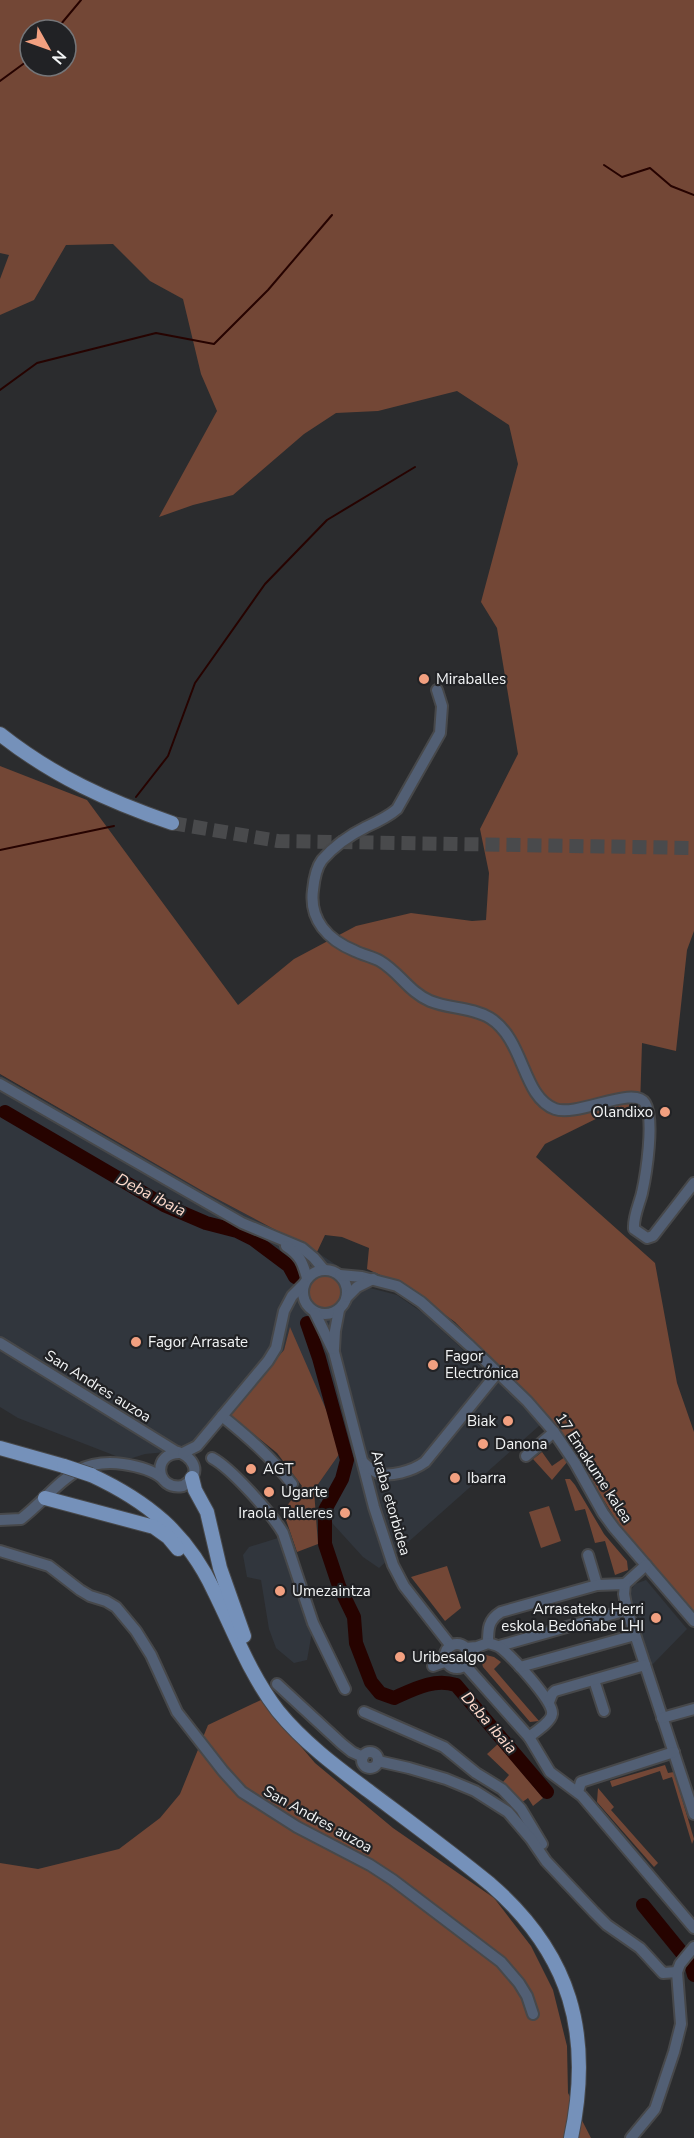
<svg xmlns="http://www.w3.org/2000/svg" width="694" height="2138" viewBox="0 0 694 2138" font-family="'Nunito Sans',sans-serif">
  <rect width="100%" height="100%" fill="#2b2c2e"/>
  <g fill="#31363d">
    <path d="M0 1075 206 1193 317 1252 370 1288 397 1295 423 1313 509 1392 540 1425 379 1568 363 1557 333 1524 314 1490 340 1453 290 1328 284 1350 199 1449 145 1454 126 1460 18 1418 0 1407Z"/>
    <path d="M278 1538 312 1632 307 1660 294 1663 276 1648 269 1629 261 1580 247 1577 243 1555 249 1547Z"/>
    <path d="M646 1580 687 1629 651 1666 630 1606 629 1593 635 1584Z"/>
  </g>
  <g fill="#734736" fill-rule="evenodd">
    <path d="M0 0H694V931L687 950 676 1051 642 1043 640 1107 614 1110 545 1144 536 1157 655 1263 677 1383 694 1432V1613L624 1533 563 1434 555 1424 455 1322 404 1286 367 1269 369 1248 342 1237 325 1235 317 1252 206 1193 0 1074V766L87 800 238 1005 294 959 356 926 411 913 472 921 486 920 489 873 480 829 518 754 497 628 481 602 518 464 509 425 457 391 378 411 336 413 304 434 233 495 193 505 159 517 217 411 201 374 183 299 150 281 113 244 66 245 34 300 0 315V279L9 255 0 253ZM30 30H66V66H30Z"/>
    <circle cx="325" cy="1292" r="16"/>
    <path d="M290 1327 335 1430 340 1453 314 1490 318 1544 297 1552 283 1511 302 1486 277 1453 229 1414 284 1350Z"/>
    <path d="M542 1452 552 1466 565 1457 568 1461 552 1480 533 1459Z"/>
    <path d="M565 1479H570L575 1485 604 1534 627 1561 628 1570 615 1575 605 1541 595 1543 585 1509 575 1511Z"/>
    <path d="M549 1506 561 1541 541 1548 529 1512Z"/>
    <path d="M447 1566 461 1608 445 1621 411 1577Z"/>
    <path d="M482 1654 494 1657 501 1662 494 1669 539 1721 530 1722 483 1667 480 1657Z"/>
    <path d="M261 1700 315 1763 393 1828 494 1898 531 1946 553 1990 567 2046 568 2093 591 2138H0V1863L38 1869 119 1849 160 1818 180 1794 208 1725Z"/>
    <path d="M498 1744 543 1798 533 1806 528 1798 521 1803 503 1782 509 1775 487 1754Z"/>
    <path d="M665 1765 668 1773 674 1772 694 1839 692 1844 672 1777 663 1780 660 1771 612 1787 610 1781Z"/>
    <path d="M598 1788 614 1807 611 1810 658 1863 654 1867 597 1802Z"/>
  </g>
  <g fill="none" stroke-linecap="round" stroke-linejoin="round">
    <g stroke="#260300" stroke-width="2">
      <path d="M56 30 81 0"/>
      <path d="M0 81 30 59"/>
      <path d="M604 165 622 177 650 168 671 186 694 195"/>
      <path d="M0 390 37 363 156 333 214 344 268 290 332 215"/>
      <path d="M136 797 168 756 195 683 265 584 327 520 415 467"/>
      <path d="M0 850 114 826"/>
    </g>
    <g stroke="#260300" stroke-width="14">
      <path d="M5 1112 164 1205 206 1223 237 1231 253 1239 289 1266 295 1277"/>
      <path d="M307 1323 319 1358 347 1460 342 1479 325 1510V1544L339 1586 354 1617 356 1643 371 1682 380 1693 394 1698C414 1689 434 1678 456 1685L547 1792"/>
      <path d="M643 1905 691 1964 694 1975"/>
    </g>
    <path stroke="#494a4c" stroke-width="14" stroke-dasharray="14 7" stroke-linecap="butt" d="M172 823 278 841 694 848"/>
    <defs>
      <g id="minor">
        <path d="M437 690 442 706 440 733 397 809C388 817 377 822 366 827 350 835 334 846 322 860 316 868 314 880 313 890 309 920 328 940 355 951 363 955 373 957 380 961 399 972 409 992 430 1001 449 1009 472 1007 490 1018 525 1040 522 1097 555 1109 578 1117 634 1085 645 1103 655 1119 646 1175 642 1193 639 1205 633 1217 634 1229L647 1238 653 1236 694 1183"/>
        <path d="M0 1084 242 1223 302 1248 314 1258 324 1270"/>
        <path d="M286 1246C300 1255 303 1263 307 1278"/>
        <circle cx="325" cy="1292" r="22"/>
        <path d="M340 1275 362 1277 397 1286 421 1302 470 1346 527 1401 554 1432 575 1463 603 1513 614 1528 694 1621"/>
        <path d="M347 1297 357 1287 373 1279"/>
        <path d="M315 1313 334 1352 374 1507 393 1565 404 1586 451 1646"/>
        <path d="M0 1343 175 1451C193 1456 204 1473 183 1486 154 1491 152 1451 181 1453"/>
        <path d="M334 1349 335 1331 339 1310"/>
        <path d="M222 1416C248 1437 271 1457 292 1484"/>
        <path d="M183 1453 197 1446 268 1361 276 1348 284 1311 292 1296 304 1284"/>
        <path d="M526 1456 554 1432"/>
        <path d="M212 1458C231 1468 272 1514 283 1533L313 1623 345 1689"/>
        <path d="M364 1463C367 1466 371 1470 376 1472 388 1479 414 1470 425 1462L498 1372"/>
        <path d="M0 1520 21 1519C58 1490 71 1457 123 1464 137 1466 151 1469 162 1478"/>
        <path d="M0 1551 49 1566 80 1590 90 1596 106 1601 116 1607 136 1631 151 1655 177 1712 223 1771 242 1792 297 1827 370 1865 393 1880 501 1962 519 1983 527 1996 533 2014"/>
        <path d="M588 1555 597 1585"/>
        <path d="M646 1565 625 1584 624 1594 627 1610 694 1814"/>
        <path d="M488 1643C488 1629 488 1620 501 1612L597 1585 625 1584"/>
        <circle cx="457" cy="1656" r="12"/>
        <path d="M499 1646 627 1610"/>
        <path d="M465 1648 477 1647 488 1643C492 1644 497 1645 501 1648 512 1657 554 1701 552 1714 551 1722 535 1732 529 1737"/>
        <path d="M465 1665 529 1737 550 1772 582 1796 694 1928"/>
        <path d="M433 1666 447 1661"/>
        <path d="M520 1667 635 1635"/>
        <path d="M594 1680 604 1711"/>
        <path d="M277 1684 342 1744 352 1752 363 1757"/>
        <path d="M549 1702 552 1694 555 1691 645 1665"/>
        <path d="M364 1712 444 1747 476 1773 502 1789 521 1809 542 1844"/>
        <path d="M662 1718 694 1709"/>
        <circle cx="370" cy="1760" r="8"/>
        <path d="M378 1761 409 1768 446 1779 475 1791 508 1812 531 1839 546 1861 594 1912 607 1925 640 1948 663 1973 677 1972"/>
        <path d="M578 1792 581 1782 674 1752"/>
        <path d="M631 2138 655 2109 674 2052 681 2024 677 1972 680 1964 694 1947"/>
      </g>
      <g id="major">
        <path d="M0 734C53 776 108 801 172 823"/>
        <path d="M0 1448 64 1466"/>
        <path d="M91 1475C147 1501 187 1533 214 1591 234 1631 250 1675 278 1711 304 1743 338 1768 370 1792 410 1822 451 1852 490 1884 571 1954 593 2034 571 2138"/>
        <path d="M192 1478 195 1490 207 1512 220 1568 244 1636"/>
        <path d="M45 1498 154 1527 168 1537 178 1549"/>
      </g>
    </defs>
    <use href="#minor" stroke="#47484a" stroke-width="14"/>
    <use href="#major" stroke="#47484a" stroke-width="16"/>
    <use href="#minor" stroke="#525f74" stroke-width="10"/>
    <use href="#major" stroke="#7591ba" stroke-width="14"/>
    <defs>
      <path id="major-bridge" d="M64 1466 91 1475"/>
    </defs>
    <use href="#major-bridge" stroke="#47484a" stroke-width="16" stroke-linecap="butt"/>
    <use href="#major-bridge" stroke="#7591ba" stroke-width="14"/>
  </g>
  <g fill="#f2a080" stroke="#212225" stroke-width="2">
    <circle cx="424" cy="679" r="6"/>
    <circle cx="665" cy="1112" r="6"/>
    <circle cx="136" cy="1342" r="6"/>
    <circle cx="433" cy="1365" r="6"/>
    <circle cx="508" cy="1421" r="6"/>
    <circle cx="483" cy="1444" r="6"/>
    <circle cx="251" cy="1469" r="6"/>
    <circle cx="455" cy="1478" r="6"/>
    <circle cx="269" cy="1492" r="6"/>
    <circle cx="345" cy="1513" r="6"/>
    <circle cx="280" cy="1591" r="6"/>
    <circle cx="656" cy="1618" r="6"/>
    <circle cx="400" cy="1657" r="6"/>
  </g>
  <g text-anchor="middle" dominant-baseline="central" stroke-width="4.5" stroke-linejoin="round" paint-order="stroke">
    <g font-size="15" fill="#f3f5f6" stroke="#212225" text-anchor="start">
      <text x="436" y="679">Miraballes</text>
      <text x="653" y="1112" text-anchor="end">Olandixo</text>
      <text x="148" y="1342">Fagor Arrasate</text>
      <text x="445" y="1356">Fagor<tspan x="445" dy="17">Electrónica</tspan></text>
      <text x="496" y="1421" text-anchor="end">Biak</text>
      <text x="495" y="1444">Danona</text>
      <text x="263" y="1469">AGT</text>
      <text x="467" y="1478">Ibarra</text>
      <text x="281" y="1492">Ugarte</text>
      <text x="333" y="1513" text-anchor="end">Iraola Talleres</text>
      <text x="292" y="1591">Umezaintza</text>
      <text x="644" y="1609" text-anchor="end">Arrasateko Herri<tspan x="644" dy="17">eskola Bedoñabe LHI</tspan></text>
      <text x="412" y="1657">Uribesalgo</text>
    </g>
    <g font-size="15" fill="#f3f5f6" stroke="#212225">
      <text transform="translate(98 1386) rotate(32)">San Andres auzoa</text>
      <text transform="translate(594 1468) rotate(57)">17 Emakume kalea</text>
      <text transform="translate(391 1503) rotate(74)">Araba etorbidea</text>
      <text transform="translate(318 1819) rotate(29)">San Andres auzoa</text>
    </g>
    <g font-size="16" font-style="italic" fill="#ffdbcd" stroke="#212225">
      <text transform="translate(151 1195) rotate(27)">Deba ibaia</text>
      <text transform="translate(489 1723) rotate(49)">Deba ibaia</text>
    </g>
  </g>
  <g transform="translate(48 48) rotate(130)"><circle r="28" fill="#212225" stroke="#757679" stroke-width="1.5"/>
  <path d="M0-4.5L10 22L0 15L-10 22Z" fill="#f2a080"/>
  <text y="-9" font-size="16" font-weight="bold" text-anchor="middle" fill="#f3f5f6">N</text>
  </g>
</svg>
